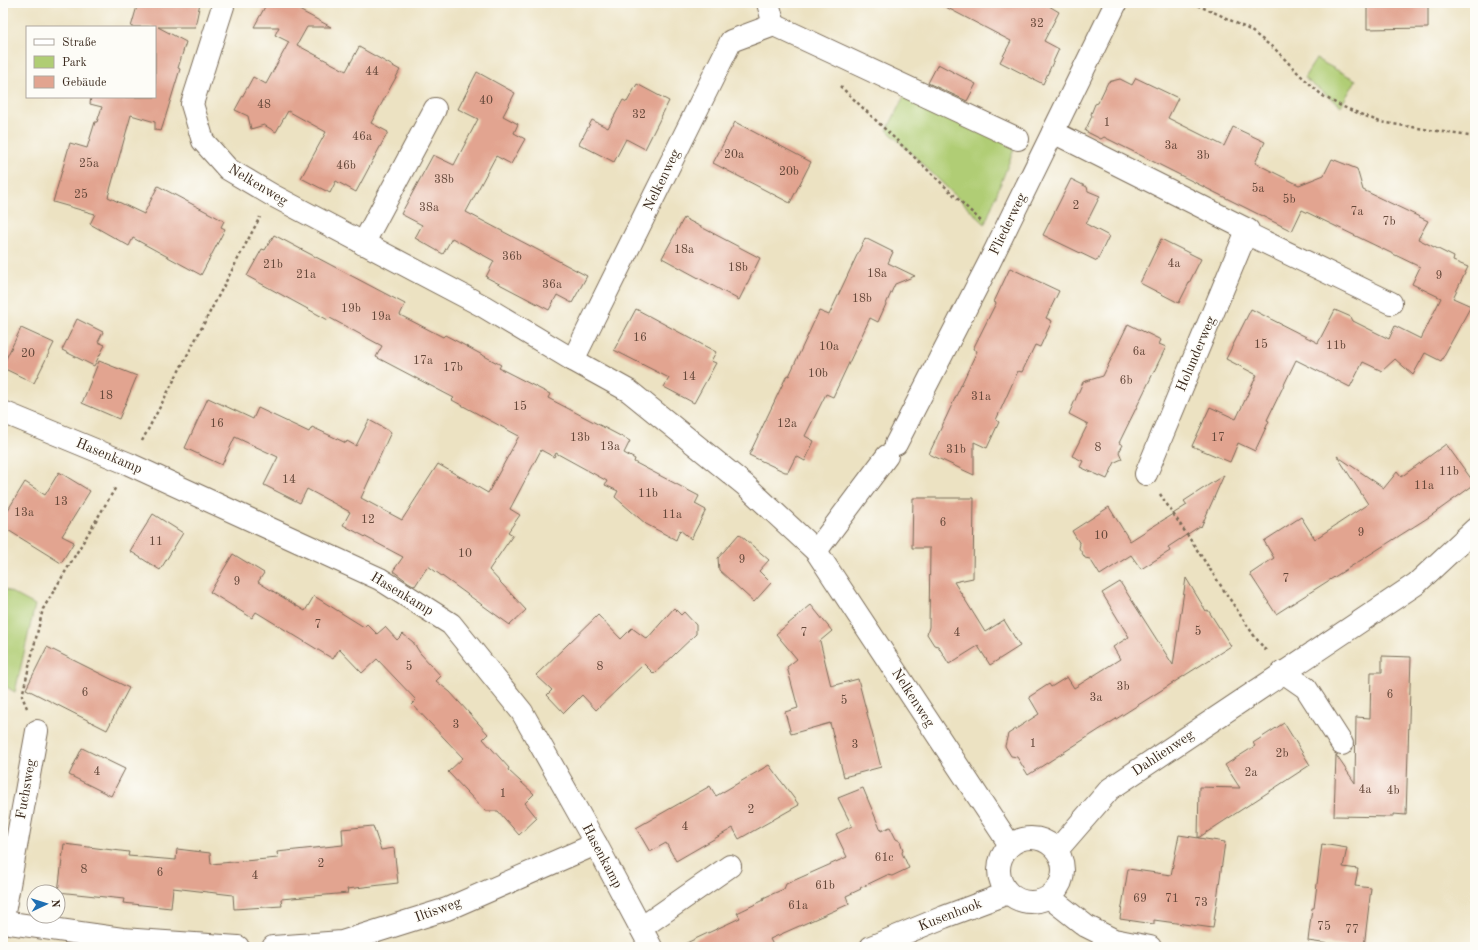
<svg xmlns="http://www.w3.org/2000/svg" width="1478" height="950" viewBox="0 0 1478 950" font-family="'Old Standard TT',serif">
  <rect width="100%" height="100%" fill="#fdfcf7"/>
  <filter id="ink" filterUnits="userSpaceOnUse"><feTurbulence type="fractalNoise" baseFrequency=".025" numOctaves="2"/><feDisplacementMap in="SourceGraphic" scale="8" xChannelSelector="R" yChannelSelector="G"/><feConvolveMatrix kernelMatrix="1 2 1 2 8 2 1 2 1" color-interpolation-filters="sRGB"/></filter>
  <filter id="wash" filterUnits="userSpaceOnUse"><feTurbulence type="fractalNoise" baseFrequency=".012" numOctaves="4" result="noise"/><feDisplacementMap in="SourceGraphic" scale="16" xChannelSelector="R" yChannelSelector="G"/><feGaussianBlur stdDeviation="0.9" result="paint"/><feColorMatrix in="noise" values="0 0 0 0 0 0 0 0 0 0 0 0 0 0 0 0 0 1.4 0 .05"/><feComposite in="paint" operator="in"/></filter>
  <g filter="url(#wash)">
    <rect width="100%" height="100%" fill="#ece2c2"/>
    <g fill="#b0cd74" stroke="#767c49">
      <path d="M1316 59 1356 80 1341 106 1304 78Z"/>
      <path d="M908 88 1018 139 985 224 887 130Z"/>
      <path d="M3 588 35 605 15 692 3 685Z"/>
    </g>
    <g id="blocks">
      <g fill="#e2a490">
        <path d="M138 3H200L195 27H158L186 42 178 68 180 69 163 125 161 131 155 130V122L131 115 108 197 144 214 158 186 224 221 221 227 225 229 201 275 133 238 129 246 90 224 95 214 53 202 70 143 87 148 95 122H97L102 107 90 104 91 97H155V27H131Z"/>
        <path d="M267 3H286L331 27H307L297 45 346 71 359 47 400 70 371 123 388 132 356 192 336 181 330 193 301 178 326 132 288 111 276 132 264 125 251 129 248 116 235 110 253 77 266 84 289 42 275 35 279 27H254Z"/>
        <path d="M938 3H1044L1059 12 1044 41 1059 49 1043 84 1000 62 1011 41Z"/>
        <path d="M1367 3H1428V28L1367 29Z"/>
        <path d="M938 64 976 84 967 101 928 83Z"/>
        <path d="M477 72 515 93 503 116 518 124 514 133 525 139 511 164 496 156 466 212 587 276 572 303 557 295 549 310 486 277 494 261 452 238 443 254 415 238 422 225 401 214 433 155 454 165 478 119 458 109Z"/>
        <path d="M1136 78 1178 98 1168 118 1224 146 1233 127 1265 142 1255 163 1299 185 1324 175 1332 159 1357 169 1363 190 1428 221 1418 239 1454 257 1453 261 1468 267 1453 298 1471 306 1441 361 1425 353 1413 375 1395 359 1382 371 1363 362 1350 387 1296 360 1267 420 1269 421 1255 451 1238 443 1230 462 1192 446 1210 407 1236 419 1257 375 1226 359 1251 309 1318 343 1335 310 1351 317 1353 321 1389 339 1395 326 1421 339 1441 298 1412 284 1420 267 1302 210 1292 231 1104 137 1101 139 1085 131 1092 116 1091 114 1095 104 1098 103 1108 82 1120 79 1132 85Z"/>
        <path d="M637 84 669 101 645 149 626 139 614 162 579 144 592 120 608 128 623 100 627 102Z"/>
        <path d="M735 122 811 162 790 203 713 163Z"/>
        <path d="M1071 179 1087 187 1088 191 1100 196 1086 224 1109 236 1097 261 1043 235Z"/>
        <path d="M684 218 760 258 739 300 662 258Z"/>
        <path d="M274 235 405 304 400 315 443 337 445 335 462 344 501 365 499 368 550 394 548 398 630 441 624 453 635 459 634 462 699 496 695 504 706 510 691 539 680 530 676 540 646 524 615 497 618 491 605 485 607 481 556 453 554 457 541 450 510 509 520 515 508 532 513 535 489 570 526 610 510 625 428 566 415 586 408 582 393 571 403 557 343 525 350 512 307 489 300 503 264 485 278 457 235 437 222 465 185 448 208 398 253 419 258 408 309 432 312 427 346 443 347 441 356 446 369 420 391 432 361 498 402 520 438 464 488 493 519 436 452 400 454 398 376 357 382 346 330 318 328 320 247 276 262 249 265 250Z"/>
        <path d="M865 238 893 252 888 263 915 276 895 284 878 322 870 318 833 397 826 394 805 436 814 441 805 461 796 456 788 472H785L749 455 787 375 789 376 819 311 829 315Z"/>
        <path d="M1161 239 1201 259 1179 303 1140 283Z"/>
        <path d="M1010 268 1059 291 1046 318 1052 321 1040 347 1035 345 1022 372 1018 371 996 420 999 422 987 448 974 442V475L929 454 977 351 973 349 996 303 994 302Z"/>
        <path d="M636 309 716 352 711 361 716 363 694 403 664 387 669 378 614 350Z"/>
        <path d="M77 319 103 332 98 342 105 345 94 366 62 350Z"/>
        <path d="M1128 324 1161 340 1159 344 1166 347 1119 443 1123 445 1119 452 1122 459 1115 462 1107 479 1080 467 1083 461 1072 456 1088 424 1069 414 1083 382 1103 376Z"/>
        <path d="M21 328 54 343 34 383 3 368V365Z"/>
        <path d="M99 361 137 376 119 419 82 403Z"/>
        <path d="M1446 444 1475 484 1429 517 1276 614 1250 574 1274 558 1264 541 1301 517 1315 539 1368 504 1337 456 1384 488 1397 472 1401 477Z"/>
        <path d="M59 472 90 491 62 536 74 542 61 563 3 527V518L25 482 45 495Z"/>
        <path d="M1224 475 1201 527 1200 526 1168 547 1170 551 1141 569 1131 555 1100 575 1090 559 1085 558 1079 548 1080 544 1072 531 1109 507 1130 541 1187 505 1184 501Z"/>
        <path d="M913 498H974L973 578 954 582 985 632 1004 620 1020 646 990 665 978 646 949 664 938 646 934 645 927 634 929 627 930 548H912Z"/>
        <path d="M153 514 183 533 160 570 130 551Z"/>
        <path d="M739 534 769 560 759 571 771 583 754 602 719 570 718 558Z"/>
        <path d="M233 554 264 573 258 582 305 611 314 596 364 627 367 624 377 634 385 627 397 640 403 634 413 642 420 653 441 676 436 681 450 692 488 734 483 739 509 768 508 770 534 794 525 803 537 818 519 835 498 811H485L448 772 463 758 412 704 416 700 377 659 362 673 339 649 333 659 256 612 252 618 210 592Z"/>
        <path d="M1186 578 1206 611 1208 610 1231 646 1028 775 1017 757 1011 756 1005 746 1008 734 1039 714 1029 697 1049 684 1051 687 1067 677 1074 688 1120 659 1113 647 1129 637 1102 593 1120 582 1173 665Z"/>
        <path d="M811 605 832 631 820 641 831 686 858 679 881 767 844 777 830 723 791 734 785 712 798 708 787 667 797 659 776 634Z"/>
        <path d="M674 608 681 615 684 612 696 625V634L654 674 644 664 596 710 582 695 564 713 547 695 552 690 536 675 598 615 621 639 632 628 647 639Z"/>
        <path d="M47 647 129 688 107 730 26 689Z"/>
        <path d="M1382 656 1411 657 1406 815 1393 814V817L1334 816 1336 755 1355 783 1356 717 1370 718 1371 672H1382Z"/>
        <path d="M1284 723 1310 765 1198 838 1199 787 1240 788 1225 765 1255 746 1253 743Z"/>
        <path d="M82 748 125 769 111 796 69 775Z"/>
        <path d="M769 765 799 805 739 839 733 828 676 861 666 843 650 852 636 828 710 786 716 796Z"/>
        <path d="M863 788 881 831 890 827 896 839 900 841 903 850 902 853 909 868 892 876 887 875 860 888 861 889 846 896 849 904 770 939 774 947H678L740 918 737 913 764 900 763 898 784 889 786 884 847 857 836 834 852 826 838 798Z"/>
        <path d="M373 826 381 850 394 848 398 883 347 889 348 893 281 899 282 906 234 909 233 895 173 888 171 908 123 903 124 899 58 892 64 844 129 852 128 856 176 860 177 849 210 853 211 864 278 858 277 852 343 845 342 829Z"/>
        <path d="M1179 835 1225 842 1213 928 1154 920V924L1120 919 1128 869 1171 875Z"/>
        <path d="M1322 844 1347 848 1343 867 1358 869 1355 886 1371 888 1364 947H1350L1308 941 1312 908H1314Z"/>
      </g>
    </g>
  </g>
  <g filter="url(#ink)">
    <use href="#blocks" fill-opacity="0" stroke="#796a57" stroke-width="1"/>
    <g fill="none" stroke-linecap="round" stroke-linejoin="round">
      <defs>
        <g id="minor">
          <path d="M224 3 192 104 203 141 228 169 272 195 483 306 573 360 629 391 745 485 816 551 1010 845"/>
          <path d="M768 3 774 25"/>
          <path d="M774 25 1018 139"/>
          <path d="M1053 132 1248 230 1246 233 1391 303"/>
          <path d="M363 244 435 109"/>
          <path d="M573 360 731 41 774 25"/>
          <path d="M3 412 129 464 380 579 451 624 522 712 596 844 651 947"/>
          <path d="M896 444 989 263 1116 3"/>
          <path d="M1146 474 1246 233"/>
          <path d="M816 551 887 456"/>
          <path d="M1283 672 1306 688 1342 744"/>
          <circle cx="1031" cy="870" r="32"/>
          <path d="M1057 850 1110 789 1416 584 1475 529"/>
          <path d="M1049 897 1086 926 1114 940 1150 947"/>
          <path d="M3 918 37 731"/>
          <path d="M3 922 122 939 238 947"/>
          <path d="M641 928 730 866"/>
          <path d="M273 947 342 942 447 909 596 844"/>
          <path d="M871 947 944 917 1008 893"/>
        </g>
      </defs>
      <use href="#minor" stroke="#796a57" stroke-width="24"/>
      <g stroke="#796a57" stroke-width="2.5" stroke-dasharray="3 3" stroke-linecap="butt">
        <path d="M1192 3 1220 15 1250 30 1276 50 1299 74 1323 96 1341 106 1380 122 1475 137"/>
        <path d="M840 86 981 221"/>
        <path d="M142 441 260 217"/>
        <path d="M1160 494 1255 637 1267 652"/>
        <path d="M27 708 22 696 43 609 116 487"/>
      </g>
      <use href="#minor" stroke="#fff" stroke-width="22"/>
    </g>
  </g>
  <g text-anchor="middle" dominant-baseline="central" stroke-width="3" stroke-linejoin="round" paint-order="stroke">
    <g font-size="12" fill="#65483a">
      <text x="1037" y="24">32</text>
      <text x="372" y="72">44</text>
      <text x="486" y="101">40</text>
      <text x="264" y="105">48</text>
      <text x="639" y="115">32</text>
      <text x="1107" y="123">1</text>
      <text x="362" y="137">46a</text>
      <text x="1171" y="146">3a</text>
      <text x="734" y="155">20a</text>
      <text x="1203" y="156">3b</text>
      <text x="89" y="164">25a</text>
      <text x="346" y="166">46b</text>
      <text x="789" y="172">20b</text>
      <text x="444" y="180">38b</text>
      <text x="1258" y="189">5a</text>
      <text x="81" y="195">25</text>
      <text x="1289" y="200">5b</text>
      <text x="1076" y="206">2</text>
      <text x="429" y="208">38a</text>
      <text x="1357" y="212">7a</text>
      <text x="1389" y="222">7b</text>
      <text x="684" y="250">18a</text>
      <text x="512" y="257">36b</text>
      <text x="1174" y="264">4a</text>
      <text x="273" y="265">21b</text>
      <text x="738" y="268">18b</text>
      <text x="877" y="274">18a</text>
      <text x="306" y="275">21a</text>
      <text x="1439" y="276">9</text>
      <text x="552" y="285">36a</text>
      <text x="862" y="299">18b</text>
      <text x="351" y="309">19b</text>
      <text x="381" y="317">19a</text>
      <text x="640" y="338">16</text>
      <text x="1261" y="345">15</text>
      <text x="1336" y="346">11b</text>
      <text x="829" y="347">10a</text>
      <text x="1139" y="352">6a</text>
      <text x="28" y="354">20</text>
      <text x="423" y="361">17a</text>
      <text x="453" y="368">17b</text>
      <text x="818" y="374">10b</text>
      <text x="689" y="377">14</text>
      <text x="1126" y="381">6b</text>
      <text x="106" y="396">18</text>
      <text x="981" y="397">31a</text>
      <text x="520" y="407">15</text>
      <text x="217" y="424">16</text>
      <text x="787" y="424">12a</text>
      <text x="580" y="438">13b</text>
      <text x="1218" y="438">17</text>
      <text x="610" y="447">13a</text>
      <text x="1098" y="448">8</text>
      <text x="956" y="450">31b</text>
      <text x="1449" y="472">11b</text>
      <text x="289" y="480">14</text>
      <text x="1424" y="486">11a</text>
      <text x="648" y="494">11b</text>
      <text x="61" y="502">13</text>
      <text x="24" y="513">13a</text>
      <text x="672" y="515">11a</text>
      <text x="368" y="520">12</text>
      <text x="943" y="523">6</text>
      <text x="1361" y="533">9</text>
      <text x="1101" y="536">10</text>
      <text x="156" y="542">11</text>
      <text x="465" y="554">10</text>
      <text x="742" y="560">9</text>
      <text x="1286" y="579">7</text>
      <text x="237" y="582">9</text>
      <text x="318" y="625">7</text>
      <text x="1198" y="632">5</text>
      <text x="804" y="633">7</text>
      <text x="957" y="633">4</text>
      <text x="409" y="667">5</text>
      <text x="600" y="667">8</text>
      <text x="1123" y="687">3b</text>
      <text x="85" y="693">6</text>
      <text x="1390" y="695">6</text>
      <text x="1096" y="698">3a</text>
      <text x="844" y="701">5</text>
      <text x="456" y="725">3</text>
      <text x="1033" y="744">1</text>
      <text x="855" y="745">3</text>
      <text x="1282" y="754">2b</text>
      <text x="97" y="772">4</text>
      <text x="1251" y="773">2a</text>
      <text x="1365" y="790">4a</text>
      <text x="1393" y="791">4b</text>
      <text x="503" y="794">1</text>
      <text x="751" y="810">2</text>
      <text x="685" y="827">4</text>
      <text x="884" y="858">61c</text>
      <text x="321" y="864">2</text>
      <text x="84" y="870">8</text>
      <text x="160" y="873">6</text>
      <text x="255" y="876">4</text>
      <text x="825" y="886">61b</text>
      <text x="1140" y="899">69</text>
      <text x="1172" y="899">71</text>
      <text x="1201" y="903">73</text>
      <text x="798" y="906">61a</text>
      <text x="1324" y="927">75</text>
      <text x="1352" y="930">77</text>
    </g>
    <g font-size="14" fill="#3b2a1e" stroke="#fdfcf7">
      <text transform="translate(662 180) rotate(-64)">Nelkenweg</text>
      <text transform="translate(258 185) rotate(31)">Nelkenweg</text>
      <text transform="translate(1008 224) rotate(-64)">Fliederweg</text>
      <text transform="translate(1196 354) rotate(-67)">Holunderweg</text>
      <text transform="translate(109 456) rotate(23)">Hasenkamp</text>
      <text transform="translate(402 594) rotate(31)">Hasenkamp</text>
      <text transform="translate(913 698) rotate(57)">Nelkenweg</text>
      <text transform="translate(1163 753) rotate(-34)">Dahlienweg</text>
      <text transform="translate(26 789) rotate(-80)">Fuchsweg</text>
      <text transform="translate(602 856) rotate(62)">Hasenkamp</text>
      <text transform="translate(438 910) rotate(-20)">Iltisweg</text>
      <text transform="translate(950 915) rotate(-21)">Kusenhook</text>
    </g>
  </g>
  <rect width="1478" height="950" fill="none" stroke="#fdfcf7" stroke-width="16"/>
  <rect x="26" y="26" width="130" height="72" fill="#fdfcf7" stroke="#afa8a0"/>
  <rect x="34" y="39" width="20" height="6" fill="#ffffff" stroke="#afa8a0"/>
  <text x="62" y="46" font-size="12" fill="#3b2a1e">Straße</text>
  <rect x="34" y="56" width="20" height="12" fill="#b0cd74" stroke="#afa8a0"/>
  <text x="62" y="66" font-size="12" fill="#3b2a1e">Park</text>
  <rect x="34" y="76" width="20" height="12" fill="#e2a490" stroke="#afa8a0"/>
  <text x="62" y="86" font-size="12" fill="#3b2a1e">Gebäude</text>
  <g transform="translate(46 904) rotate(86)"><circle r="19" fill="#fdfcf7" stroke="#afa8a0"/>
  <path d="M0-3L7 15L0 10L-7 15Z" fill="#1f6fb2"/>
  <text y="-6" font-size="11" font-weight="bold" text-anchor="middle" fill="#3b2a1e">N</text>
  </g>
</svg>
